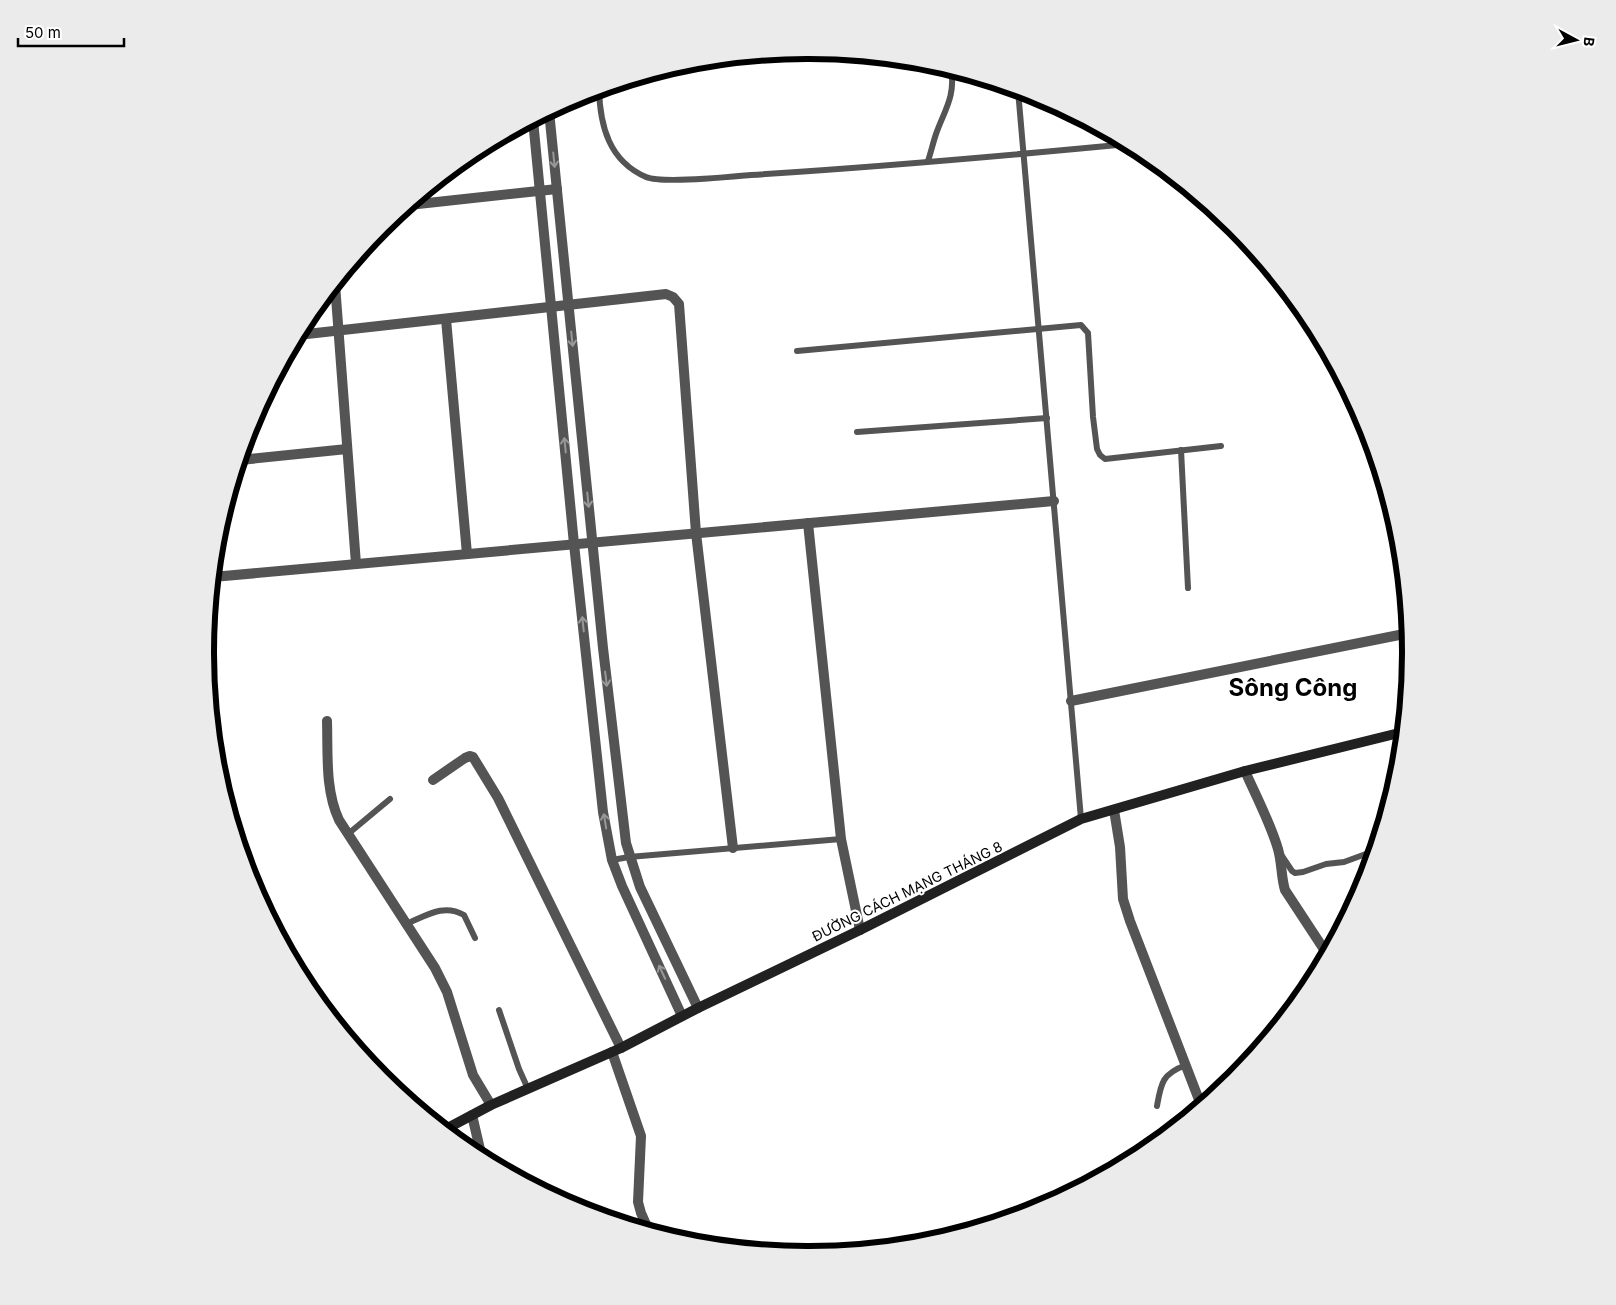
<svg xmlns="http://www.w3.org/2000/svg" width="1616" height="1305" viewBox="0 0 1616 1305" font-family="Inter,sans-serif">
  <rect width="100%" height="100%" fill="#fff"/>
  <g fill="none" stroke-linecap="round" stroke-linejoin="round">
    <g stroke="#545454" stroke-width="6">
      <path d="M599 89C600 126 609 161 646 177 663 184 729 177 751 175 877 167 1003 156 1128 144"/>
      <path d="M1018 90 1081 819"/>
      <path d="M928 161C931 152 933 143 936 134 944 111 956 96 951 69"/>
      <path d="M797 351 1081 325 1088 333 1093 417 1097 449 1100 455 1105 459 1221 446"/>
      <path d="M857 432 1047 418"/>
      <path d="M1181 450 1188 588"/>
      <path d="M348 834 390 799"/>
      <path d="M1282 856 1292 871 1295 873 1303 872 1326 864 1344 862 1374 851"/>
      <path d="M612 860 629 857 841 839"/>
      <path d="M406 924C426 916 443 903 464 915L475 938"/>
      <path d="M499 1010 519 1069 528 1089"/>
      <path d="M1157 1106C1161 1083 1162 1074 1186 1065"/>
    </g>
    <g stroke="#545454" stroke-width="10">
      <path d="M549 111 603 648 626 843 640 887 698 1008"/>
      <path d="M533 120 574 544 603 812 612 860 622 886 682 1016"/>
      <path d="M409 205 557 189"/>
      <path d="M335 284 356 564"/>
      <path d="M446 319 467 554"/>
      <path d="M298 335 666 294 673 297 679 304 696 533 733 848"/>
      <path d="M240 460 347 449"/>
      <path d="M808 523 841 839 860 930"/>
      <path d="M213 577 1054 501"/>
      <path d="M1071 701 1409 633"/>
      <path d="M327 721C328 754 325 790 339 820L435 968 447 992 473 1075 491 1105"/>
      <path d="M1245 771C1256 796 1270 822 1278 849 1282 863 1281 877 1285 890L1327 954"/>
      <path d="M433 780 465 758 470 756 473 757 498 798 621 1048"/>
      <path d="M1114 810 1120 847 1123 899 1130 921 1201 1105"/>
      <path d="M612 1052 641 1136 638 1202 641 1213 649 1231"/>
      <path d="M472 1115 482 1158"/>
    </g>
    <path stroke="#212121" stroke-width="10" d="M444 1130 491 1105 621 1048 698 1008 860 930 1081 819 1245 771 1403 732"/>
  </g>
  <defs><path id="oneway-shaft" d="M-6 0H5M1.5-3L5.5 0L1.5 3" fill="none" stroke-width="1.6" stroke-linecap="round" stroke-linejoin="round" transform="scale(1.25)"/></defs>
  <g stroke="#989898">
    <use href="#oneway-shaft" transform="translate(554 160) rotate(84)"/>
    <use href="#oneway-shaft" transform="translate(572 339) rotate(84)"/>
    <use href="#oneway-shaft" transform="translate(565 445) rotate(-96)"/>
    <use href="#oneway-shaft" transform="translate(588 500) rotate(84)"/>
    <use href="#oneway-shaft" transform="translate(583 624) rotate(-96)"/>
    <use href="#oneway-shaft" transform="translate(606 679) rotate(83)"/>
    <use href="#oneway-shaft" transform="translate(605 821) rotate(-99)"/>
    <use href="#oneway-shaft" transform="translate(662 972) rotate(-115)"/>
  </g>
  <g text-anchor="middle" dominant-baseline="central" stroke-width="4" stroke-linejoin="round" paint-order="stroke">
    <g font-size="14" fill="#000" stroke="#fff">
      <text transform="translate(907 891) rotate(-26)">ĐƯỜNG CÁCH MẠNG THÁNG 8</text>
    </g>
    <g font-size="24" font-weight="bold" fill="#000" stroke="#fff">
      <text x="1293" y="687">Sông Công</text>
    </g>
  </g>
  <path d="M0 0H1616V1305H0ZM807 59H809A593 593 0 0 1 1402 652V653A593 593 0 0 1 809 1246H807A593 593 0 0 1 214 653V652A593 593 0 0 1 807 59Z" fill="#ebebeb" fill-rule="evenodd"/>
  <path fill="none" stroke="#000" stroke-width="6" d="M807 59H809A593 593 0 0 1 1402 652V653A593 593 0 0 1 809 1246H807A593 593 0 0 1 214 653V652A593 593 0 0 1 807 59Z"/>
  <g transform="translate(1576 40) rotate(97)" stroke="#ffffff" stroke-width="4" paint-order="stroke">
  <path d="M0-4L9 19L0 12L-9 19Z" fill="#000000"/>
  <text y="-8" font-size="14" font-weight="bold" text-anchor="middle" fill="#000000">B</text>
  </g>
  <path d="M18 38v8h106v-8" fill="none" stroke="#000000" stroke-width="2.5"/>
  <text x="25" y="38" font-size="15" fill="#000000" stroke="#ffffff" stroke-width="4" paint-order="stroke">50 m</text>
</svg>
